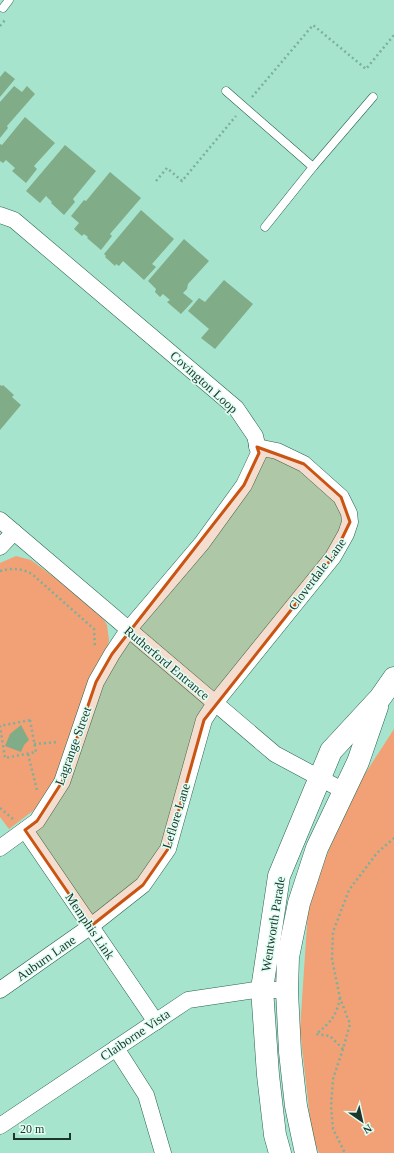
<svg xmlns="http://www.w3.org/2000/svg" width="394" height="1153" viewBox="0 0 394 1153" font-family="Georgia,serif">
  <rect width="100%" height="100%" fill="#a7e4cd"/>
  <g fill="#f1a175">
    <path d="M16 556 31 560 98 610 107 625 109 640 107 650 58 777 38 807 9 829 0 817V563Z"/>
    <path d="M394 729V1153H319L312 1136 300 1030 308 910 326 857 352 794Z"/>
  </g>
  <g fill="#81ac88">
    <path d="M5 71 15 79 0 97V77Z"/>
    <path d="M14 86 22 92 27 86 35 94 7 126 8 128 0 138V102Z"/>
    <path d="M25 117 55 143 34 166 37 169 26 183 12 171 15 168 6 160 3 163 0 161V144L2 145Z"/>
    <path d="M65 145 96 171 73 199 75 202 64 215 51 203 52 202 46 196 40 203 26 191Z"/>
    <path d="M110 172 141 198 110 234 112 236 101 250 87 238 88 237 84 234 82 236 74 229 79 223 71 216 84 200 86 201Z"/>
    <path d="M141 210 174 239 152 264 156 267 144 280 123 261 119 266 116 264 115 266 105 257 106 256 104 254Z"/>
    <path d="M184 239 209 261 188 284 187 289 183 293 193 301 181 314 167 302 170 300 163 294 160 297 155 292 156 289 148 281Z"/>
    <path d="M224 280 253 304 215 349 201 338 209 329 188 311 199 298 205 302Z"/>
    <path d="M0 385 2 386 3 385 14 395 12 397 21 405 0 430Z"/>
    <path d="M21 725 29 740 24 745 21 752 5 746 10 734Z"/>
  </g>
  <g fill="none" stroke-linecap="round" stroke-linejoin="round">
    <defs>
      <g id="lane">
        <path d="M3 8 9 0"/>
        <path d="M226 91 313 167"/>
        <path d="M265 227 313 167 373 97"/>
      </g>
      <g id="street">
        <path d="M0 215 14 220 236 408 255 436 259 453 244 485 202 543 128 630 112 654 96 682 62 782 37 821 0 848"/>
        <path d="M0 520 275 754 344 791"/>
        <path d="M0 547 14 532"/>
        <path d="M25 830 156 1022"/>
        <path d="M0 990 91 926 143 885 168 849 204 720 215 703 333 557 346 534 350 522 349 513 341 497 304 464 277 451 257 447"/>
        <path d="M116 1048 146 1095 163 1153"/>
        <path d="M0 1126 188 1000 262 989 287 991"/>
      </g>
      <g id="secondary">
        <path d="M280 1153 275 1135 268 1075 262 989 279 876 331 751 380 698 394 678"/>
        <path d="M306 1153 296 1106 290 1052 287 991 288 957 299 903 317 848 358 762 377 707"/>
      </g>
    </defs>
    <use href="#lane" stroke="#26624f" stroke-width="9"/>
    <use href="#street" stroke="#26624f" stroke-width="17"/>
    <use href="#secondary" stroke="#26624f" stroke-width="23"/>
    <g stroke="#7daf9c" stroke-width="2.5" stroke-dasharray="2 3" stroke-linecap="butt">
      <path d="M0 26 5 20"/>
      <path d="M252 97 313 25 366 69 394 35"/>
      <path d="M156 181 167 168 182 181 236 116"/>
      <path d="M0 571C12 568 21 568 32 574L94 629 95 648"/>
      <path d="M30 720 36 752 5 758 0 726Z"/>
      <path d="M34 744 58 742"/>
      <path d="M28 754 37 790"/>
      <path d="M0 808 13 819"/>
      <path d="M340 998C336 1017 330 1023 316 1034L330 1036 343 1049 350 1024 340 998 332 959 333 932 349 890 377 853 394 838"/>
      <path d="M343 1049 333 1079 331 1106 333 1129 345 1153"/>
    </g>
    <use href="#lane" stroke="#fff" stroke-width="8"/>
    <use href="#street" stroke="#fff" stroke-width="16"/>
    <use href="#secondary" stroke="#fff" stroke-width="22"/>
  </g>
  <path fill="#ca5411" fill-opacity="0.2" stroke="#ca5411" stroke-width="3" stroke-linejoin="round" d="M257 447 304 464 341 497 350 522 333 557 204 720 168 849 143 885 91 926 25 830 37 821 62 782 96 682 112 654 244 485 259 453Z"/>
  <g text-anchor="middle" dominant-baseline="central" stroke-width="3" stroke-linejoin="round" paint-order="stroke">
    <g font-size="13" fill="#1d352d" stroke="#e0fef2">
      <text transform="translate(204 382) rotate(42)">Covington Loop</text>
      <text transform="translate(317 574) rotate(-53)">Cloverdale Lane</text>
      <text transform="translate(167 663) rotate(40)">Rutherford Entrance</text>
      <text transform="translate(73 746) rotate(-70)">Lagrange Street</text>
      <text transform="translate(176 816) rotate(-73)">Leflore Lane</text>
      <text transform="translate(273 924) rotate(-81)">Wentworth Parade</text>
      <text transform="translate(90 926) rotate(56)">Memphis Link</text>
      <text transform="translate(46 958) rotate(-35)">Auburn Lane</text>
      <text transform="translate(135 1035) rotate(-34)">Claiborne Vista</text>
    </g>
  </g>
  <g transform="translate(362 1121) rotate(146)" stroke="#e0fef2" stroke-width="3" paint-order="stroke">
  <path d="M0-3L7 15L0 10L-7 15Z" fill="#1d352d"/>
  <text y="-6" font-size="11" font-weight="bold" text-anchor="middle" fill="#1d352d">N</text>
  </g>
  <path d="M14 1133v6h56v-6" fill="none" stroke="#1d352d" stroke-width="2"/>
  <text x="20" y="1133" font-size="12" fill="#1d352d" stroke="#e0fef2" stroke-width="3" paint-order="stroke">20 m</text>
</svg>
